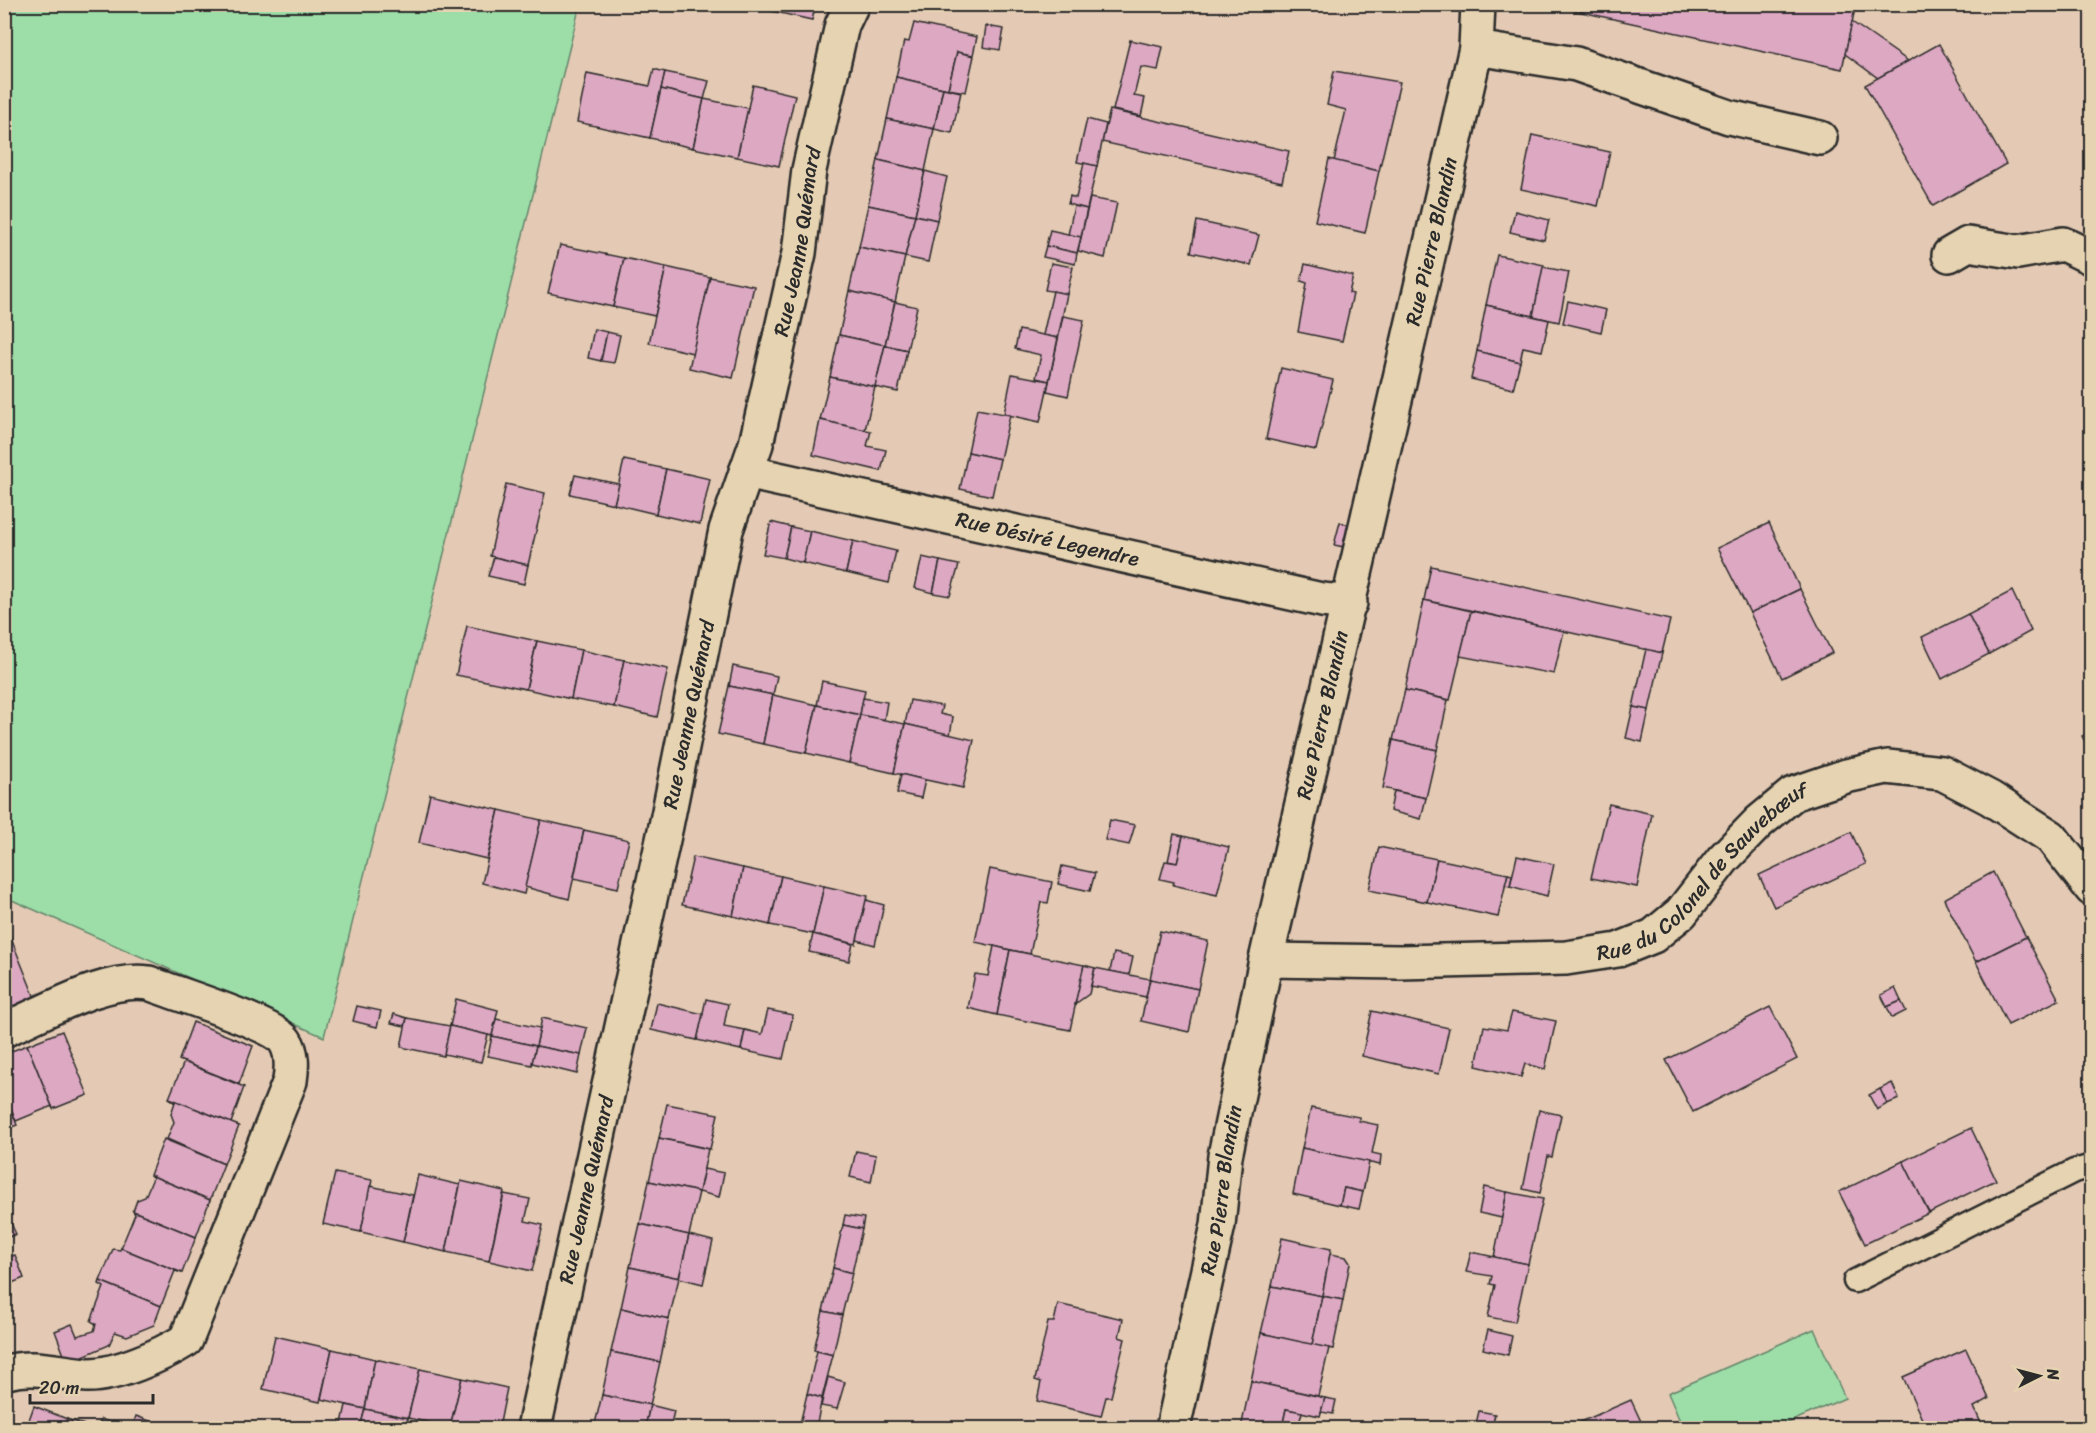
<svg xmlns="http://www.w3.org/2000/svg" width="2096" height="1433" viewBox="0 0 2096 1433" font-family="Sriracha,sans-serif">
  <rect width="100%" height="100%" fill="#e4cab4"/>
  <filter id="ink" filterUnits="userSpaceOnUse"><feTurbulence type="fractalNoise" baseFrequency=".0167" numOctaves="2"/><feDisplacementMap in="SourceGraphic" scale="12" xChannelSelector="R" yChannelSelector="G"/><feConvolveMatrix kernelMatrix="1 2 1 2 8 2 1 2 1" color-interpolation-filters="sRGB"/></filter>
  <g filter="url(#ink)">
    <g fill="#9ddea8" stroke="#64846a" stroke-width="1.5">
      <path d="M5 5H580L324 1037 5 897Z"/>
      <path d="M1814 1329 1845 1398 1776 1428H1683L1668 1393Z"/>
    </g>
    <g fill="#dda8c2" stroke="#2b2b2b" stroke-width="1.5">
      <path d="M742 4H772L771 11Z"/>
      <path d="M772 4H816L812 20 771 11Z"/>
      <path d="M1545 4H1856L1842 69Z"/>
      <path d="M1852 22 1908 61 1878 78 1845 54Z"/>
      <path d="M914 23 977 37 973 55 957 52 948 89 896 77 904 41 909 42Z"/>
      <path d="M986 26 1004 29 1000 50 983 47Z"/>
      <path d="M1130 40 1163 47 1158 70 1141 67 1134 96 1145 98 1141 116 1113 110Z"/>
      <path d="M1939 44 2006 164 1933 206 1865 85Z"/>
      <path d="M957 52 974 56 966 92 948 89Z"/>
      <path d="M654 69 665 72 650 138 577 122 587 73 650 86Z"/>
      <path d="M1334 71 1400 82 1379 171 1334 161 1346 110 1327 105Z"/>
      <path d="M665 72 709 81 704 99 661 89Z"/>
      <path d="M896 77 943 88 934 129 887 119Z"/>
      <path d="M753 85 795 95 779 166 737 157Z"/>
      <path d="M943 88 961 92 952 133 934 129Z"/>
      <path d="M661 89 704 99 693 148 650 138Z"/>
      <path d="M704 99 748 108 737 157 693 148Z"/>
      <path d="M1110 110 1289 151 1282 182 1102 142Z"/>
      <path d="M887 119 934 129 925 171 878 160Z"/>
      <path d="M1087 119 1106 124 1097 166 1077 162Z"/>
      <path d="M1532 135 1610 152 1598 206 1521 189Z"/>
      <path d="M1329 159 1379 171 1365 233 1315 221Z"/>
      <path d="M878 160 925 171 915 215 868 205Z"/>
      <path d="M1084 163 1097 166 1087 209 1068 204 1070 196 1076 198Z"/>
      <path d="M925 171 947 177 937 220 915 215Z"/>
      <path d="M1090 198 1117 203 1105 258 1078 251Z"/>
      <path d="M868 205 915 215 905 257 859 247Z"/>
      <path d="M1074 206 1087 209 1081 237 1068 235Z"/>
      <path d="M1515 211 1549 220 1544 240 1510 232Z"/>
      <path d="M915 215 937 220 928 262 905 257Z"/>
      <path d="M1197 221 1259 235 1251 265 1191 252Z"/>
      <path d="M1050 230 1081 237 1077 253 1046 246Z"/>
      <path d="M560 245 624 258 613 307 548 293Z"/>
      <path d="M1046 246 1077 253 1075 264 1043 257Z"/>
      <path d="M859 247 905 257 895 302 849 291Z"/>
      <path d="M1497 255 1544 265 1533 316 1486 305Z"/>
      <path d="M624 258 666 267 655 316 613 307Z"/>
      <path d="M1051 263 1073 267 1067 294 1045 290Z"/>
      <path d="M1305 264 1353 276 1349 293 1353 294 1342 341 1298 332 1307 283 1301 281Z"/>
      <path d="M666 267 710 277 693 353 649 343Z"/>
      <path d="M1543 267 1569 272 1559 322 1533 316Z"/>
      <path d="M710 277 754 286 733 378 689 368Z"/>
      <path d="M849 291 895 302 885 345 839 335Z"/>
      <path d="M1053 291 1067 294 1058 338 1043 335Z"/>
      <path d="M1568 301 1606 310 1601 332 1563 323Z"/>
      <path d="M895 302 917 307 907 350 885 345Z"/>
      <path d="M1486 305 1549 320 1542 351 1523 347 1520 362 1477 351Z"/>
      <path d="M1063 316 1084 320 1068 396 1047 391Z"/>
      <path d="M594 329 607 332 601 361 588 358Z"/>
      <path d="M1019 330 1058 338 1049 381 1036 378 1041 355 1015 349Z"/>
      <path d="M607 332 620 335 614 363 601 361Z"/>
      <path d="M839 335 885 345 875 387 830 377Z"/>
      <path d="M885 345 907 350 898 392 875 387Z"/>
      <path d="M1477 351 1520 362 1513 389 1471 379Z"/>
      <path d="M1281 368 1333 380 1316 450 1266 439Z"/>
      <path d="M1012 374 1049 381 1040 422 1004 414Z"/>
      <path d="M830 377 875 387 865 430 820 420Z"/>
      <path d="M977 409 1010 415 1000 459 968 452Z"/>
      <path d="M820 420 871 431 867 446 886 450 881 471 813 455Z"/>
      <path d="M968 452 1000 459 992 496 960 489Z"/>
      <path d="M624 460 666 469 656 514 614 504Z"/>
      <path d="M666 469 710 479 700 524 656 514Z"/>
      <path d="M575 475 619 484 614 504 570 494Z"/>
      <path d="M506 484 545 493 528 565 490 556Z"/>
      <path d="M771 522 791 527 784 558 763 554Z"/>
      <path d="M1340 522 1349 525 1344 547 1334 545Z"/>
      <path d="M1769 523 1800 589 1750 613 1717 548Z"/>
      <path d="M791 527 810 531 803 563 784 558Z"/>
      <path d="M810 531 853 541 846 573 803 563Z"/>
      <path d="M853 541 896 551 889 583 846 573Z"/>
      <path d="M494 557 528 565 524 584 488 576Z"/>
      <path d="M922 557 940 561 933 593 915 588Z"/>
      <path d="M940 561 959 565 950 596 933 593Z"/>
      <path d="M1431 566 1670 620 1662 653 1424 600Z"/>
      <path d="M1800 589 1832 653 1782 678 1750 613Z"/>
      <path d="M2012 591 2031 631 1989 654 1968 614Z"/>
      <path d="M1424 600 1471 611 1450 700 1405 690Z"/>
      <path d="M1471 611 1564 631 1554 674 1460 656Z"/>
      <path d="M1968 614 1989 654 1942 679 1922 637Z"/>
      <path d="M467 626 537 641 526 689 456 675Z"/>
      <path d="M537 641 581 650 571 699 526 689Z"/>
      <path d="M1646 649 1662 653 1649 710 1633 707Z"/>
      <path d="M581 650 624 660 614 707 571 699Z"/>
      <path d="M624 660 668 669 657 717 614 707Z"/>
      <path d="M733 666 777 676 773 695 729 686Z"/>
      <path d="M822 681 865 690 860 715 817 705Z"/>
      <path d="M729 686 773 695 763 744 718 734Z"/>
      <path d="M1405 690 1448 700 1437 750 1393 740Z"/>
      <path d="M773 695 817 705 806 753 763 744Z"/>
      <path d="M863 698 887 702 884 720 860 715Z"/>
      <path d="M910 700 942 706 940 714 953 717 950 735 905 724Z"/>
      <path d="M817 705 860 715 849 763 806 753Z"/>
      <path d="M1633 707 1649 710 1642 742 1626 738Z"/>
      <path d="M860 715 905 724 894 773 849 763Z"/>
      <path d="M905 724 974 740 963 788 894 773Z"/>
      <path d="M2092 731V755L2082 736Z"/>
      <path d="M1393 740 1437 750 1426 798 1383 788Z"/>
      <path d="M901 774 925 780 921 798 897 793Z"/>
      <path d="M1394 791 1426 798 1421 819 1390 811Z"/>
      <path d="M430 794 499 810 487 859 419 843Z"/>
      <path d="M1609 804 1652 814 1637 887 1591 878Z"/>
      <path d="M499 810 541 820 524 894 482 883Z"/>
      <path d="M541 820 584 830 569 899 525 887Z"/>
      <path d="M1110 820 1135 825 1129 845 1105 840Z"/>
      <path d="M584 830 629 840 618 888 574 878Z"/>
      <path d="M1851 832 1866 864 1774 907 1759 875Z"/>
      <path d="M1174 834 1183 836 1177 863 1168 861Z"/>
      <path d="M1183 836 1229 847 1217 895 1173 885 1174 882 1160 879 1165 861 1177 863Z"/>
      <path d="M1379 847 1437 859 1427 902 1369 890Z"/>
      <path d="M1517 856 1554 864 1547 896 1510 886Z"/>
      <path d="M693 857 743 868 733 916 682 905Z"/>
      <path d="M1437 859 1508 874 1498 917 1427 902Z"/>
      <path d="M1062 866 1095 873 1090 891 1058 884Z"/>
      <path d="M743 868 781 876 770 925 733 916Z"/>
      <path d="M990 869 1052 882 1048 903 1041 902 1030 954 975 942Z"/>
      <path d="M1993 872 2026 937 1976 962 1944 899Z"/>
      <path d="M1508 874 1512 875 1510 886 1505 885Z"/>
      <path d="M781 876 824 886 813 934 770 925Z"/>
      <path d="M824 886 868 896 856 944 813 934Z"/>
      <path d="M866 900 884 905 875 945 857 940Z"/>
      <path d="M1160 931 1208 941 1198 989 1150 979Z"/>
      <path d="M813 934 853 944 849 961 809 952Z"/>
      <path d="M10 936 35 998 4 1010V938Z"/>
      <path d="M2026 937 2059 1000 2008 1025 1976 962Z"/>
      <path d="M994 946 1010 950 997 1015 968 1008 975 974 988 976Z"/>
      <path d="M1010 950 1084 965 1070 1030 997 1015Z"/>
      <path d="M1114 953 1133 957 1129 975 1110 971Z"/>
      <path d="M1084 965 1095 968 1089 994 1075 1004Z"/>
      <path d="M1095 968 1150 979 1146 997 1091 986Z"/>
      <path d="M1150 979 1198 989 1189 1032 1141 1021Z"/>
      <path d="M1895 988 1901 1001 1887 1007 1881 995Z"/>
      <path d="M456 999 498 1010 492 1036 450 1026Z"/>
      <path d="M706 999 728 1004 724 1026 745 1030 741 1050 697 1040Z"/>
      <path d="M1901 1001 1906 1011 1892 1018 1887 1007Z"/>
      <path d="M657 1003 703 1014 697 1040 651 1030Z"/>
      <path d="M357 1006 381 1011 377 1027 353 1021Z"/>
      <path d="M1770 1007 1797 1059 1693 1112 1666 1060Z"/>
      <path d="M768 1010 793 1015 783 1059 741 1050 745 1030 762 1034Z"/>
      <path d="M1372 1011 1449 1028 1439 1074 1362 1056Z"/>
      <path d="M1512 1012 1556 1021 1545 1069 1525 1064 1521 1077 1476 1066 1484 1026 1507 1030Z"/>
      <path d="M394 1014 407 1018 405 1026 391 1023Z"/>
      <path d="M407 1018 450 1026 444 1056 401 1047Z"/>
      <path d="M542 1018 587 1028 581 1055 536 1046Z"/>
      <path d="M496 1019 540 1028 536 1046 492 1036Z"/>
      <path d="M193 1022 253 1046 239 1084 179 1060Z"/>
      <path d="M450 1026 488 1035 481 1062 444 1054Z"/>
      <path d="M62 1031 88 1095 53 1109 27 1045Z"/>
      <path d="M492 1036 536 1046 532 1065 488 1056Z"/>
      <path d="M27 1045 53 1109 52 1106 16 1121 4 1092V1054Z"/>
      <path d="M536 1046 581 1055 577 1074 532 1063Z"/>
      <path d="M184 1062 244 1087 231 1123 169 1098Z"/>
      <path d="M1892 1083 1899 1099 1887 1104 1880 1089Z"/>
      <path d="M1880 1089 1887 1104 1877 1110 1869 1095Z"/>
      <path d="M4 1092 17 1125 4 1130Z"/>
      <path d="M169 1098 239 1126 224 1164 167 1139 174 1122 171 1114 175 1102Z"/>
      <path d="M667 1104 718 1114 710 1149 659 1138Z"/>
      <path d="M1311 1108 1359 1117V1121L1378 1125 1372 1153 1381 1155 1380 1165 1302 1148Z"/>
      <path d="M1539 1110 1561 1115 1552 1157 1548 1156 1540 1193 1523 1189Z"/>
      <path d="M1971 1128 1996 1180 1929 1213 1903 1161Z"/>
      <path d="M659 1138 708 1149 699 1192 649 1181Z"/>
      <path d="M164 1139 224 1164 210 1200 150 1175Z"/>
      <path d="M1302 1148 1369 1162 1363 1192 1344 1188 1340 1205 1293 1194Z"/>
      <path d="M856 1151 876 1155 871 1182 850 1177Z"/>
      <path d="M1903 1161 1929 1213 1865 1244 1839 1192Z"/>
      <path d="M704 1169 724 1173 719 1197 699 1192Z"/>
      <path d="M335 1173 372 1180 361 1232 323 1224Z"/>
      <path d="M150 1175 210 1200 196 1237 133 1211 137 1200 145 1197 153 1178Z"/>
      <path d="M418 1175 460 1185 446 1252 403 1242Z"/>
      <path d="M461 1181 504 1191 489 1261 446 1252Z"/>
      <path d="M649 1181 699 1192 689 1235 640 1224Z"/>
      <path d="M370 1186 413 1195 403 1242 361 1232Z"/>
      <path d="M1484 1187 1507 1192 1502 1218 1479 1213Z"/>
      <path d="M1344 1188 1363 1192 1359 1209 1340 1205Z"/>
      <path d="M1507 1192 1543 1199 1528 1264 1494 1257Z"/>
      <path d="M504 1194 530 1199 525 1221 543 1225 532 1271 489 1261Z"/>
      <path d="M133 1211 196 1237 182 1273 121 1248 135 1214Z"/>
      <path d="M845 1215 864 1218 862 1229 843 1225Z"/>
      <path d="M8 1217 16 1234 4 1239V1219Z"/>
      <path d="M640 1224 689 1235 679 1278 630 1267Z"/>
      <path d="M843 1225 862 1229 852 1273 833 1268Z"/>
      <path d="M689 1235 713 1241 703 1284 679 1278Z"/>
      <path d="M1282 1238 1331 1249 1322 1296 1272 1286Z"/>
      <path d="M121 1248 182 1273 175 1271 161 1306 100 1281 113 1249 120 1250Z"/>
      <path d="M1471 1252 1528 1264 1515 1322 1488 1317 1495 1285 1490 1284 1492 1276 1466 1272Z"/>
      <path d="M1330 1254 1346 1257 1350 1263 1343 1300 1322 1296Z"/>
      <path d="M15 1255 24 1278 12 1283 4 1259Z"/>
      <path d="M630 1267 679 1278 669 1319 621 1308Z"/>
      <path d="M833 1268 852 1273 842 1315 823 1311Z"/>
      <path d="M100 1281 161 1306 154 1325 127 1336 115 1332 109 1345 67 1363 55 1331 72 1324 77 1336 94 1331 96 1324 91 1321 104 1287 99 1284Z"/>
      <path d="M1272 1286 1322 1296 1312 1345 1261 1333Z"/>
      <path d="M1322 1296 1343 1300 1333 1349 1312 1345Z"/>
      <path d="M1058 1304 1123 1319 1119 1337 1125 1339 1111 1397H1106L1101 1416 1037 1401 1041 1382 1035 1380 1048 1322H1054Z"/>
      <path d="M621 1308 669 1319 660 1362 611 1352Z"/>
      <path d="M823 1311 842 1315 833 1355 814 1350Z"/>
      <path d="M1488 1330 1512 1336 1508 1355 1483 1349Z"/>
      <path d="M1261 1333 1329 1348 1318 1396 1251 1381Z"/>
      <path d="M275 1336 332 1349 320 1402 263 1389Z"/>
      <path d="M332 1349 375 1359 365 1409 321 1399Z"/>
      <path d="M1966 1349 1989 1399 1974 1407 1983 1428H1926L1903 1377Z"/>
      <path d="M817 1351 833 1355 822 1398 807 1394Z"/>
      <path d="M611 1352 660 1362 650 1405 602 1395Z"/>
      <path d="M375 1359 420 1369 408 1418 365 1409Z"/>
      <path d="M420 1369 462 1378 450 1427 408 1418Z"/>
      <path d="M828 1377 845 1382 837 1409 821 1406Z"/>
      <path d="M462 1378 507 1388 499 1428 450 1427Z"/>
      <path d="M1251 1381 1325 1398 1320 1416 1286 1409 1282 1428H1241Z"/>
      <path d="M807 1394 822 1398 816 1428H799Z"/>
      <path d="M602 1395 650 1405 645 1428H594Z"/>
      <path d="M1325 1398 1336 1400 1333 1414 1321 1412Z"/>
      <path d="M1631 1400 1644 1428H1581L1578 1423Z"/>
      <path d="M346 1405 365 1409 360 1428H341Z"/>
      <path d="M650 1405 674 1411 670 1428H645Z"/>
      <path d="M34 1406 67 1419 63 1428H26Z"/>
      <path d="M365 1409 408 1418 406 1428H360Z"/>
      <path d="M1286 1409 1302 1412 1298 1428H1282Z"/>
      <path d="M1479 1411 1495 1414 1492 1428H1475Z"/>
      <path d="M136 1416 169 1428H132Z"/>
      <path d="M67 1419 93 1428H63Z"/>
      <path d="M101 1419 125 1428H97Z"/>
    </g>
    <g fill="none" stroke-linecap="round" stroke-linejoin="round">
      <defs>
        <path id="lane" d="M1855 1281 2074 1171 2092 1166"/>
        <g id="street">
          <path d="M1476 48 1576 64 1729 117 1820 138"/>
          <path d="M1949 255 1968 244 2018 252 2063 244 2092 258"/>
          <path id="s1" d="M746 472 1322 600 1350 603"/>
          <path id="s2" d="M1266 960 1400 962 1566 958 1618 950 1653 936 1681 913 1723 859 1759 822 1793 794 1846 776 1887 767 1942 773 1990 798 2051 837 2092 889"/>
          <path d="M4 1030C44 1013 106 976 149 983 173 993 273 1023 285 1041 293 1053 292 1067 290 1081L186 1340C162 1355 115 1376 87 1375 59 1373 31 1364 4 1373"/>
          <path id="s3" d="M534 1428 666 826 726 530 756 444 799 253 809 170 842 25 852 4"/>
          <path id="s4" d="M1173 1428 1218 1225 1225 1156 1266 960 1476 48 1478 4"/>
        </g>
      </defs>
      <use href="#lane" stroke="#2b2b2b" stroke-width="27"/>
      <use href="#street" stroke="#2b2b2b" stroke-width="38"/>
      <use href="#lane" stroke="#e6d3b1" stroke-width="22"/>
      <use href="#street" stroke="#e6d3b1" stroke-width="33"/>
    </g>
  </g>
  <g text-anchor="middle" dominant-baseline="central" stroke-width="4.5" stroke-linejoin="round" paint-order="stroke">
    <g font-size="21" fill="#2b2b2b" stroke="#e6d3b1">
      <text stroke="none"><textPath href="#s3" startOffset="1216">Rue Jeanne Quémard</textPath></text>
      <text stroke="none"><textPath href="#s4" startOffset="1215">Rue Pierre Blandin</textPath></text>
      <text stroke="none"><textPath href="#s1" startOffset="309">Rue Désiré Legendre</textPath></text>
      <text stroke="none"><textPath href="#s3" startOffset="730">Rue Jeanne Quémard</textPath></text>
      <text stroke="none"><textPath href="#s4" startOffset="729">Rue Pierre Blandin</textPath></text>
      <text stroke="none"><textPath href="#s2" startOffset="468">Rue du Colonel de Sauvebœuf</textPath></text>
      <text stroke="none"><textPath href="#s3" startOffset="244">Rue Jeanne Quémard</textPath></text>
      <text stroke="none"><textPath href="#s4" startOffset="243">Rue Pierre Blandin</textPath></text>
    </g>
  </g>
  <rect width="2096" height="1433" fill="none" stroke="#e6d3b1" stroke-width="24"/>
  <rect x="12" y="12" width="2072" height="1409" fill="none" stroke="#2b2b2b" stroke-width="2" filter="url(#ink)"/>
  <g transform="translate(2039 1376) rotate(84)" stroke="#e6d3b1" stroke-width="4.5" paint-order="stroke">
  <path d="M0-4.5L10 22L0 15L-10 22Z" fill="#2b2b2b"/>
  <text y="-9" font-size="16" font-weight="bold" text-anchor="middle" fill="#2b2b2b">N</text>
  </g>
  <path d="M30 1394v9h123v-9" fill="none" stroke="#2b2b2b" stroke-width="3"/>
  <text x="39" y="1394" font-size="18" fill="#2b2b2b" stroke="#e6d3b1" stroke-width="4.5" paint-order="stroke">20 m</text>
</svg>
